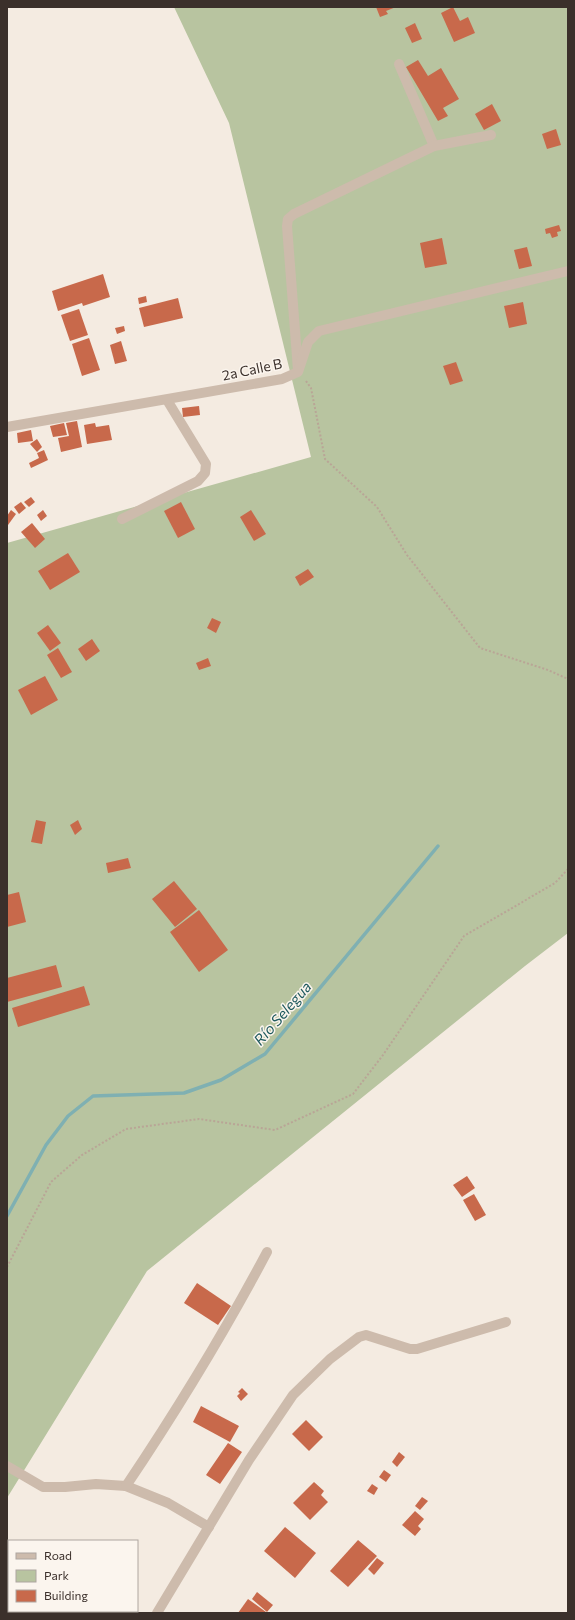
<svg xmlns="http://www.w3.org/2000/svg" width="575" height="1620" viewBox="0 0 575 1620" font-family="Commissioner,sans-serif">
  <rect width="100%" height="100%" fill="#f4ebe1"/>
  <path fill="#b8c4a0" d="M174 7H568V933L525 966 147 1271 7 1498V543L311 457 229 123Z"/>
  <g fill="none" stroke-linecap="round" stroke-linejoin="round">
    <path stroke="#7fb0b2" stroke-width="3.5" d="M7 1216 46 1145 68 1116 93 1096 184 1093 221 1080 265 1054 438 846"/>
  </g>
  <g fill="#c8694b">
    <path d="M376 7H396L386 11 388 14 380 17Z"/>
    <path d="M453 7 460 21 468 17 475 33 454 42 441 13Z"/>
    <path d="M415 23 422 39 412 43 405 28Z"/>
    <path d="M418 60 428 76 441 68 459 99 443 108 448 116 438 121 406 67Z"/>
    <path d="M492 104 501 121 484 130 475 114Z"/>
    <path d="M556 129 561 145 547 149 542 134Z"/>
    <path d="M559 225 561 231 557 232 558 236 552 238 550 233 546 234 545 229Z"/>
    <path d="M442 238 447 264 425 268 420 243Z"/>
    <path d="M527 247 532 266 519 269 514 250Z"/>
    <path d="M103 274 110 297 83 306 82 303 58 311 52 291Z"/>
    <path d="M146 296 147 302 139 304 138 298Z"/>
    <path d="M178 298 183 318 144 327 139 308Z"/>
    <path d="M523 302 527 324 509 328 504 306Z"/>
    <path d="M79 309 88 335 70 341 61 315Z"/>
    <path d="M124 326 125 331 117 334 115 328Z"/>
    <path d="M89 338 100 370 82 376 72 344Z"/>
    <path d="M121 341 127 361 115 364 110 345Z"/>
    <path d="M456 362 463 381 450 385 443 366Z"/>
    <path d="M199 406 200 415 183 417 182 408Z"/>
    <path d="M77 421 82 447 61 452 58 438 69 436 66 423Z"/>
    <path d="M64 423 67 435 53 437 50 426Z"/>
    <path d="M95 423 96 427 109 425 112 440 87 444 84 425Z"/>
    <path d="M31 430 33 441 18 443 17 433Z"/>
    <path d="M37 439 42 447 37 452 30 444Z"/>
    <path d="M44 450 48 460 31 468 29 463 39 458 37 453Z"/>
    <path d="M31 497 35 502 29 507 24 502Z"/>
    <path d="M21 502 26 508 19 514 14 507Z"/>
    <path d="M181 502 195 529 178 538 164 511Z"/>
    <path d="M11 510 16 514 8 525 7 524V516Z"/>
    <path d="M43 510 47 516 41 521 37 515Z"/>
    <path d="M251 510 266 534 254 541 240 517Z"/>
    <path d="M32 523 45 539 35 548 21 532Z"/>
    <path d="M68 553 80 572 50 590 38 571Z"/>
    <path d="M308 569 314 577 300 586 295 577Z"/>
    <path d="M212 618 221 622 216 633 207 628Z"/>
    <path d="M48 625 61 643 50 651 37 633Z"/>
    <path d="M92 639 100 651 86 661 78 649Z"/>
    <path d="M58 648 72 672 61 678 47 655Z"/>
    <path d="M208 658 211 666 199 670 196 663Z"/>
    <path d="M45 676 58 700 31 715 18 690Z"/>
    <path d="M36 820 46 822 42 844 31 842Z"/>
    <path d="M78 820 82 829 75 835 70 825Z"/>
    <path d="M128 858 131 868 108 873 106 863Z"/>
    <path d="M174 881 197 909 175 927 152 899Z"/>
    <path d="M19 892 26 922 7 927V895Z"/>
    <path d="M199 910 228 950 199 972 170 932Z"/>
    <path d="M56 965 62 987 7 1002V978Z"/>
    <path d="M84 986 90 1005 18 1027 12 1008Z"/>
    <path d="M467 1176 475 1188 462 1197 453 1185Z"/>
    <path d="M474 1194 486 1215 475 1221 463 1200Z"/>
    <path d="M197 1283 231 1306 218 1325 184 1303Z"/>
    <path d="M242 1388 248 1394 241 1401 237 1396 240 1393 238 1392Z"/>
    <path d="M201 1406 239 1426 230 1442 193 1422Z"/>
    <path d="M306 1420 323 1437 309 1451 292 1434Z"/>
    <path d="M228 1443 242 1452 220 1484 206 1475Z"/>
    <path d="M399 1452 405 1457 397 1467 392 1462Z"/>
    <path d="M384 1470 391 1475 386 1482 379 1477Z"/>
    <path d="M314 1482 324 1491 321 1495 328 1502 310 1520 293 1503Z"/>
    <path d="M372 1484 378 1488 374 1495 367 1491Z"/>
    <path d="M422 1497 428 1501 420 1510 415 1506Z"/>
    <path d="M415 1511 424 1519 418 1526 421 1529 415 1536 402 1525Z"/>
    <path d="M285 1527 316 1553 295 1578 264 1551Z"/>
    <path d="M358 1540 377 1556 348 1587 330 1571Z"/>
    <path d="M377 1558 384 1563 374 1575 368 1569Z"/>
    <path d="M9 1566V1589L7 1587V1568Z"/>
    <path d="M257 1592 273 1605 267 1612 252 1599Z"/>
    <path d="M248 1599 266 1612 265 1613H238Z"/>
  </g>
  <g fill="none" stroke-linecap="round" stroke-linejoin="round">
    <g stroke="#b9a596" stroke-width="2" stroke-dasharray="2 2" stroke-linecap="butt">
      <path d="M306 381 311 388 325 459 377 507 407 555 480 648 548 670 568 679"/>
      <path d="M7 1267 51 1182 82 1155 126 1129 199 1119 275 1130 353 1094 383 1055 464 936 555 883 568 869"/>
    </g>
    <g stroke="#cdbbac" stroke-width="10">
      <path d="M399 64 434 146"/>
      <path d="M298 370 287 226 288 219 294 214 434 146 491 135"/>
      <path d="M7 427 282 379 298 372 308 342 319 331 568 271"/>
      <path d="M122 519 198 481 205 473 206 464 167 400"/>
      <path d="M7 1466 43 1487H65L96 1484 126 1486 168 1503 209 1527"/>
      <path d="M126 1486C177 1410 224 1333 267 1252"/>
      <path d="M157 1613 249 1460 293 1395 330 1359 359 1337 366 1335 410 1349H417L506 1322"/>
    </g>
  </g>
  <g text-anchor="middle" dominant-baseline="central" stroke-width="3" stroke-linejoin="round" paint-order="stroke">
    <g font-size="14" fill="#3b302b" stroke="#fbf5ee">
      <text transform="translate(252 369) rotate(-12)">2a Calle B</text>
    </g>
    <g font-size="15" font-style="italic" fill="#1f5a5e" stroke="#fbf5ee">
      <text transform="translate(282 1013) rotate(-49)">Río Selegua</text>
    </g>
  </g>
  <rect width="575" height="1620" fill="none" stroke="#3b302b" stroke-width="16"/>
  <rect x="8" y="1540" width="130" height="72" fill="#fbf5ee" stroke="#aea6a0"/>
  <rect x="16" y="1553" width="20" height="6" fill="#cdbbac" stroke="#aea6a0"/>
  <text x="44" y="1560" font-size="12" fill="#3b302b">Road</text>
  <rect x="16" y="1570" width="20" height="12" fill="#b8c4a0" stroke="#aea6a0"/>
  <text x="44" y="1580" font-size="12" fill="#3b302b">Park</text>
  <rect x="16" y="1590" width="20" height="12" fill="#c8694b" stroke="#aea6a0"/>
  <text x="44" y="1600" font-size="12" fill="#3b302b">Building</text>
</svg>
